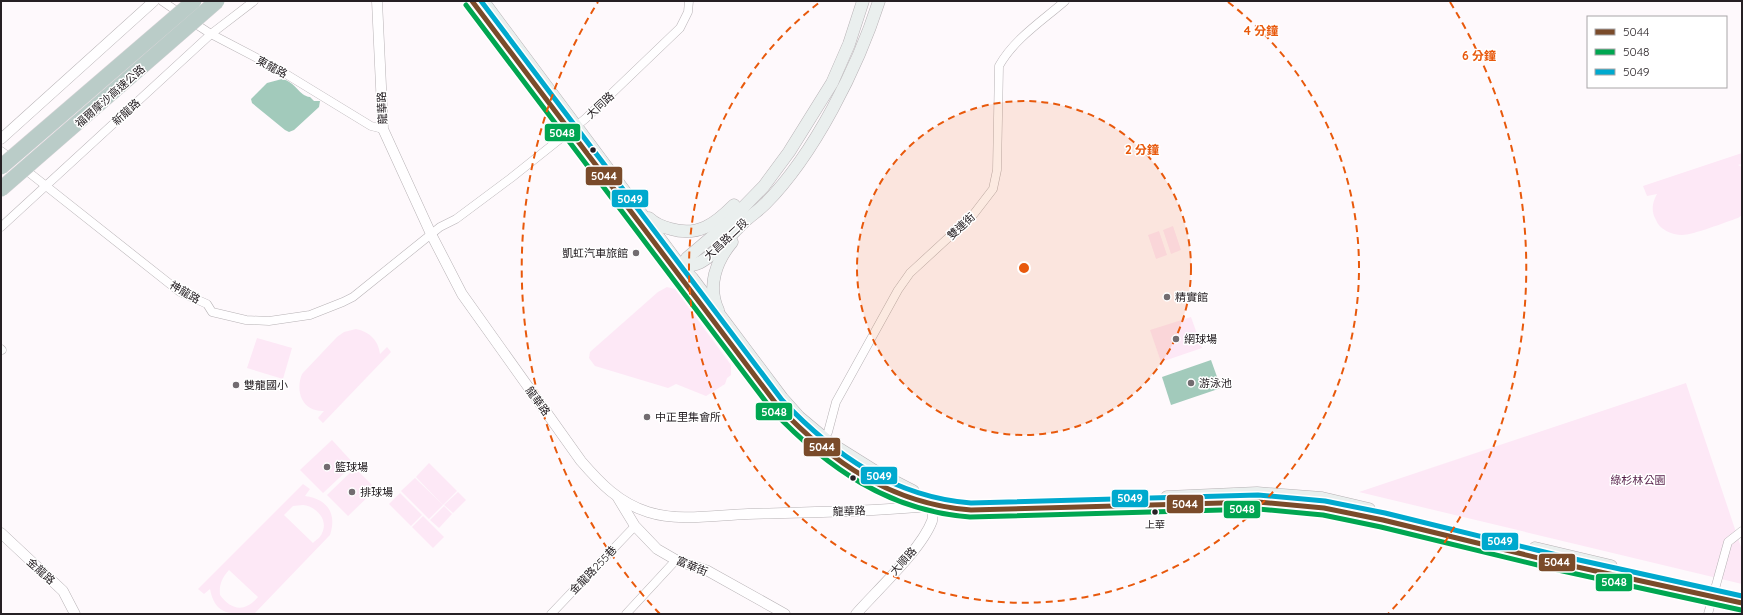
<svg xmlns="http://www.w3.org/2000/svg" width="1743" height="615" viewBox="0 0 1743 615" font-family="Quicksand,'Noto Sans TC',sans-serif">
  <rect width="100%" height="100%" fill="#fef9fc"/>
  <g fill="#fde8f6" fill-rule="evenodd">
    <path d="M1742 153V164L1738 165 1742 167V215L1738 218C1726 222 1693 235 1682 235 1672 235 1659 229 1656 220 1651 211 1652 203 1657 194L1647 196 1643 186Z"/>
    <path d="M1173 226 1181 250 1171 254 1163 230Z"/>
    <path d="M1159 231 1167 255 1156 259 1148 235Z"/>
    <path d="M667 287 675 289 731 365V375L727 378 725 384 706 396 676 384 668 388 595 366 589 358 590 352 658 292Z"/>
    <path d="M1191 317 1202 348 1161 362 1150 330Z"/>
    <path d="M356 329C370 332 378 340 380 354L387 347 391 352 323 423 318 418 324 411C302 412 295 391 302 374L337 337 344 332Z"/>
    <path d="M257 338 292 348 283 379 247 368Z"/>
    <path d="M1686 383 1742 550V584L1359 492Z"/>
    <path d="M332 440 354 464 323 493 300 470Z"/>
    <path d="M429 463 457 491 443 505 416 477Z"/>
    <path d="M355 468 376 489 348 516 327 495Z"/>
    <path d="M415 478 443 505 429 519 401 491Z"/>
    <path d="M303 484 310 489 305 496C328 499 337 514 330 535L254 614C229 614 215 615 210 589L204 594 198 589ZM303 505C315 506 329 519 322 533 321 537 316 540 313 543L284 515 293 506ZM229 570 258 597C245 612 232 611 220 595 219 584 222 578 229 570Z"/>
    <path d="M458 492 466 500 453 513 444 505Z"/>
    <path d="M400 493 422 515 411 526 389 504Z"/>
    <path d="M444 506 452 514 439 528 430 520Z"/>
    <path d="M423 516 444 537 433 548 412 527Z"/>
  </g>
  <g fill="#a2cabb">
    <path d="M282 79C296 82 299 96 310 97L314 101H320L319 107 294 130 289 132 285 130 252 103 251 99 267 83Z"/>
    <path d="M1211 360 1221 388 1171 405 1162 377Z"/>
  </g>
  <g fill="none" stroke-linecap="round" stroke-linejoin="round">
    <defs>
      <g id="minor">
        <path d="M162 1 181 14"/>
        <path d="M191 21 211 34 276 68 371 126 383 129"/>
        <path d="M1 151 13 160"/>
        <path d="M22 167 180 292 207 304 212 312 246 320 269 321 310 315 343 302 353 297 440 227 456 219 511 178 585 119 680 28 688 12 689 1"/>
        <path d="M1 227 211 34 254 1"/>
        <path d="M1 349 2 350"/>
        <path d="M822 442 828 432 836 402 898 290 910 273 973 215 993 189 997 170 999 66C1014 39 1042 21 1065 1"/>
        <path d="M551 614 635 526"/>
        <path d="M626 614 676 560"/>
        <path d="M1708 614 1728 542 1742 531"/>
      </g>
      <g id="tertiary">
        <path d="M377 1 383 129 431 234 462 294 581 461C600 483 619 503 648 512 679 522 716 515 748 514 808 512 869 512 930 506"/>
        <path d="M1 139 154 1"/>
        <path d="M618 498 635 526 657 549 676 560 708 571 785 614"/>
        <path d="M1 533 63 591 75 614"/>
        <path d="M856 614C877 590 921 550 932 521 934 515 931 507 933 500"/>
      </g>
      <g id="secondary">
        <path d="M472 1 675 272 777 405C813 446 878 493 931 505 944 508 958 509 971 510L1258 502 1303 506 1324 508 1383 520 1540 557 1559 563 1742 603"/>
        <path d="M483 1 681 267 692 278 782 398 799 417 830 443 878 473 913 491"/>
        <path d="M649 218C654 223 663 227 671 229 698 237 715 224 734 205"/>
        <path d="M681 267C686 266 693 266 699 263 714 256 731 234 744 222 750 216 758 211 765 204 814 155 858 67 879 1"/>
        <path d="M681 267 687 258 726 225 764 186 789 152 832 83 849 44 863 1"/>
        <path d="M718 310C707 286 716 261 732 242"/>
        <path d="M1167 497 1257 493 1322 498 1369 509"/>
        <path d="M1535 548 1611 566"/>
      </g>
    </defs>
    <use href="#minor" stroke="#b7b2b5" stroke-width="9"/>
    <use href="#tertiary" stroke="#b7b2b5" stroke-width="11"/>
    <use href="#secondary" stroke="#b7b2b5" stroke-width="13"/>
    <use href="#minor" stroke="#fffeff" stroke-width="8"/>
    <use href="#tertiary" stroke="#fffeff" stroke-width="10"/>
    <use href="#secondary" stroke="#eaefee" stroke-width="12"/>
    <defs>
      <g id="motorway-bridge">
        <path d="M1 167 194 1"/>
        <path d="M1 189 217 1"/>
      </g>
    </defs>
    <use href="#motorway-bridge" stroke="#d8d4d7" stroke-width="16" stroke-linecap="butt"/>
    <use href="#motorway-bridge" stroke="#baccc8" stroke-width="15"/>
    <defs>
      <path id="bus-1" d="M472 1 777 405C831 462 891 504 971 510L1258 502 1324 508 1383 520 1559 563 1742 603"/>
      <path id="bus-2" d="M466 5 772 410C827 468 889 511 970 517L1258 509 1323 515 1381 527 1558 570 1741 610"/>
      <path id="bus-3" d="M481 1 782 400C834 455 894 497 971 503L1258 495 1325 501 1385 513 1561 556 1742 596"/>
    </defs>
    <use href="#bus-1" stroke="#fff" stroke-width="8"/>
    <use href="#bus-2" stroke="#fff" stroke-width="8"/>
    <use href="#bus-3" stroke="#fff" stroke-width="8"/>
    <use href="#bus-1" stroke="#7a4b2a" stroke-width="5"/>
    <use href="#bus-2" stroke="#00a651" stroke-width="5"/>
    <use href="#bus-3" stroke="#00a9ce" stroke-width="5"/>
  </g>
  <circle cx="1024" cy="268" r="167" fill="#e8590c" fill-opacity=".12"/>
  <g fill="none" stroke="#e8590c" stroke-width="2" stroke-dasharray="7 5">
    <circle cx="1024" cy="268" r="167"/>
    <path d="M1228 2A335 335 0 1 1 820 2"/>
    <path d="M660 614A502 502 0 0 1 598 2M1450 2A502 502 0 0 1 1388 614"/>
  </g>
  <g fill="#262024" stroke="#fff" stroke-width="1.5">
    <circle cx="593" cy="150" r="3.5"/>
    <circle cx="853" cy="478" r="3.5"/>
    <circle cx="1155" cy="512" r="3.5"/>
  </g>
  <g fill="#726c70" stroke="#fff" stroke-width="1.5">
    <circle cx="636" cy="253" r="4"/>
    <circle cx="1167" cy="297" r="4"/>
    <circle cx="1176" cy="339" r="4"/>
    <circle cx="1191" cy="383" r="4"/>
    <circle cx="236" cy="385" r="4"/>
    <circle cx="647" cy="417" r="4"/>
    <circle cx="327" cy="467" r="4"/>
    <circle cx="352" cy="492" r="4"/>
  </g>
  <g text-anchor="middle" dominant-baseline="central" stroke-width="3" stroke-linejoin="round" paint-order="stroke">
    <g font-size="10" fill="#262024" stroke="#fff">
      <text x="1155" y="524">上華</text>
    </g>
    <g font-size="11" fill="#262024" stroke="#fff">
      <text transform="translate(272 67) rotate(28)">東龍路</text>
      <text transform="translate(110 96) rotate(-41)">福爾摩沙高速公路</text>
      <text transform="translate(600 105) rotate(-43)">大同路</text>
      <text transform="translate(382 108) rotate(-93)">龍華路</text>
      <text transform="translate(126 112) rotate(-42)">新龍路</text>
      <text transform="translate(961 226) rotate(-43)">雙連街</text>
      <text transform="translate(726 239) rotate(-43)">大昌路二段</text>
      <text transform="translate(185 292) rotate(30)">神龍路</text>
      <text transform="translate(538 401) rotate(54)">龍華路</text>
      <text transform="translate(849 511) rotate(-2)">龍華路</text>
      <text transform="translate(903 561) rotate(-48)">大順路</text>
      <text transform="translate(692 566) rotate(22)">富華街</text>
      <text transform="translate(593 570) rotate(-46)">金龍路255巷</text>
      <text transform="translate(41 571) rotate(42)">金龍路</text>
    </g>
    <g font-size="11" fill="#262024" stroke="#fff" text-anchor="start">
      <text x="628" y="253" text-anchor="end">凱虹汽車旅館</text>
      <text x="1175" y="297">精實館</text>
      <text x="1184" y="339">網球場</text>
      <text x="1199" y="383">游泳池</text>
      <text x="244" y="385">雙龍國小</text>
      <text x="655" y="417">中正里集會所</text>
      <text x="335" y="467">籃球場</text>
      <text x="360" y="492">排球場</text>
    </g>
    <g font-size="11" fill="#531b46" stroke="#fff">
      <text x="1638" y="480">綠杉林公園</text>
    </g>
  </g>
  <circle cx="1024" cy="268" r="6" fill="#e8590c" stroke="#fff" stroke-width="2"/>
  <g font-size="12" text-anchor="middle" font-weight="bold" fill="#e8590c" stroke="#fff" stroke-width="3" stroke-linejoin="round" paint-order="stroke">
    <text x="1261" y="35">4 分鐘</text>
    <text x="1479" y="60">6 分鐘</text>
    <text x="1142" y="154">2 分鐘</text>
  </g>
  <g stroke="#fff" stroke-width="1.5">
    <rect x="544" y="123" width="37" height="19" rx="4" fill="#00a651"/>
    <rect x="585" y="166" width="38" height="20" rx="4" fill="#7a4b2a"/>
    <rect x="611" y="189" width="38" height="19" rx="4" fill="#00a9ce"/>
    <rect x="755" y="402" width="38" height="19" rx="4" fill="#00a651"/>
    <rect x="803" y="437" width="38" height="20" rx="4" fill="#7a4b2a"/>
    <rect x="860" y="466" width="38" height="19" rx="4" fill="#00a9ce"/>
    <rect x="1111" y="489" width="38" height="19" rx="4" fill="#00a9ce"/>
    <rect x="1166" y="494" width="38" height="20" rx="4" fill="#7a4b2a"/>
    <rect x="1223" y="500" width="38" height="19" rx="4" fill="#00a651"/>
    <rect x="1481" y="532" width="38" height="19" rx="4" fill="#00a9ce"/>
    <rect x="1538" y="553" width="38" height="19" rx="4" fill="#7a4b2a"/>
    <rect x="1595" y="573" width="38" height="19" rx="4" fill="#00a651"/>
  </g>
  <g font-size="11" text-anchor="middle" font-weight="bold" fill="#fff">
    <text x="562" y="137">5048</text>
    <text x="604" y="180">5044</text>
    <text x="630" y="203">5049</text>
    <text x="774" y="416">5048</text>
    <text x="822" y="451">5044</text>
    <text x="879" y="480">5049</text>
    <text x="1130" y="502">5049</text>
    <text x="1185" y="508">5044</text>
    <text x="1242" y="513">5048</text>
    <text x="1500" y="545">5049</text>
    <text x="1557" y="566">5044</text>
    <text x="1614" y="586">5048</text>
  </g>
  <rect width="1743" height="615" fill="none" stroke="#262024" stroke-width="4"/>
  <rect x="1587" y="16" width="140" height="72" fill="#ffffff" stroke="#a8a6a7"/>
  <rect x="1595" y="29" width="20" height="6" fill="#7a4b2a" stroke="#a8a6a7"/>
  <text x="1623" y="36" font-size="12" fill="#262024">5044</text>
  <rect x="1595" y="49" width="20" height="6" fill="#00a651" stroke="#a8a6a7"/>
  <text x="1623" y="56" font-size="12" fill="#262024">5048</text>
  <rect x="1595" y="69" width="20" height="6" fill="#00a9ce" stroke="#a8a6a7"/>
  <text x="1623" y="76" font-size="12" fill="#262024">5049</text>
</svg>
